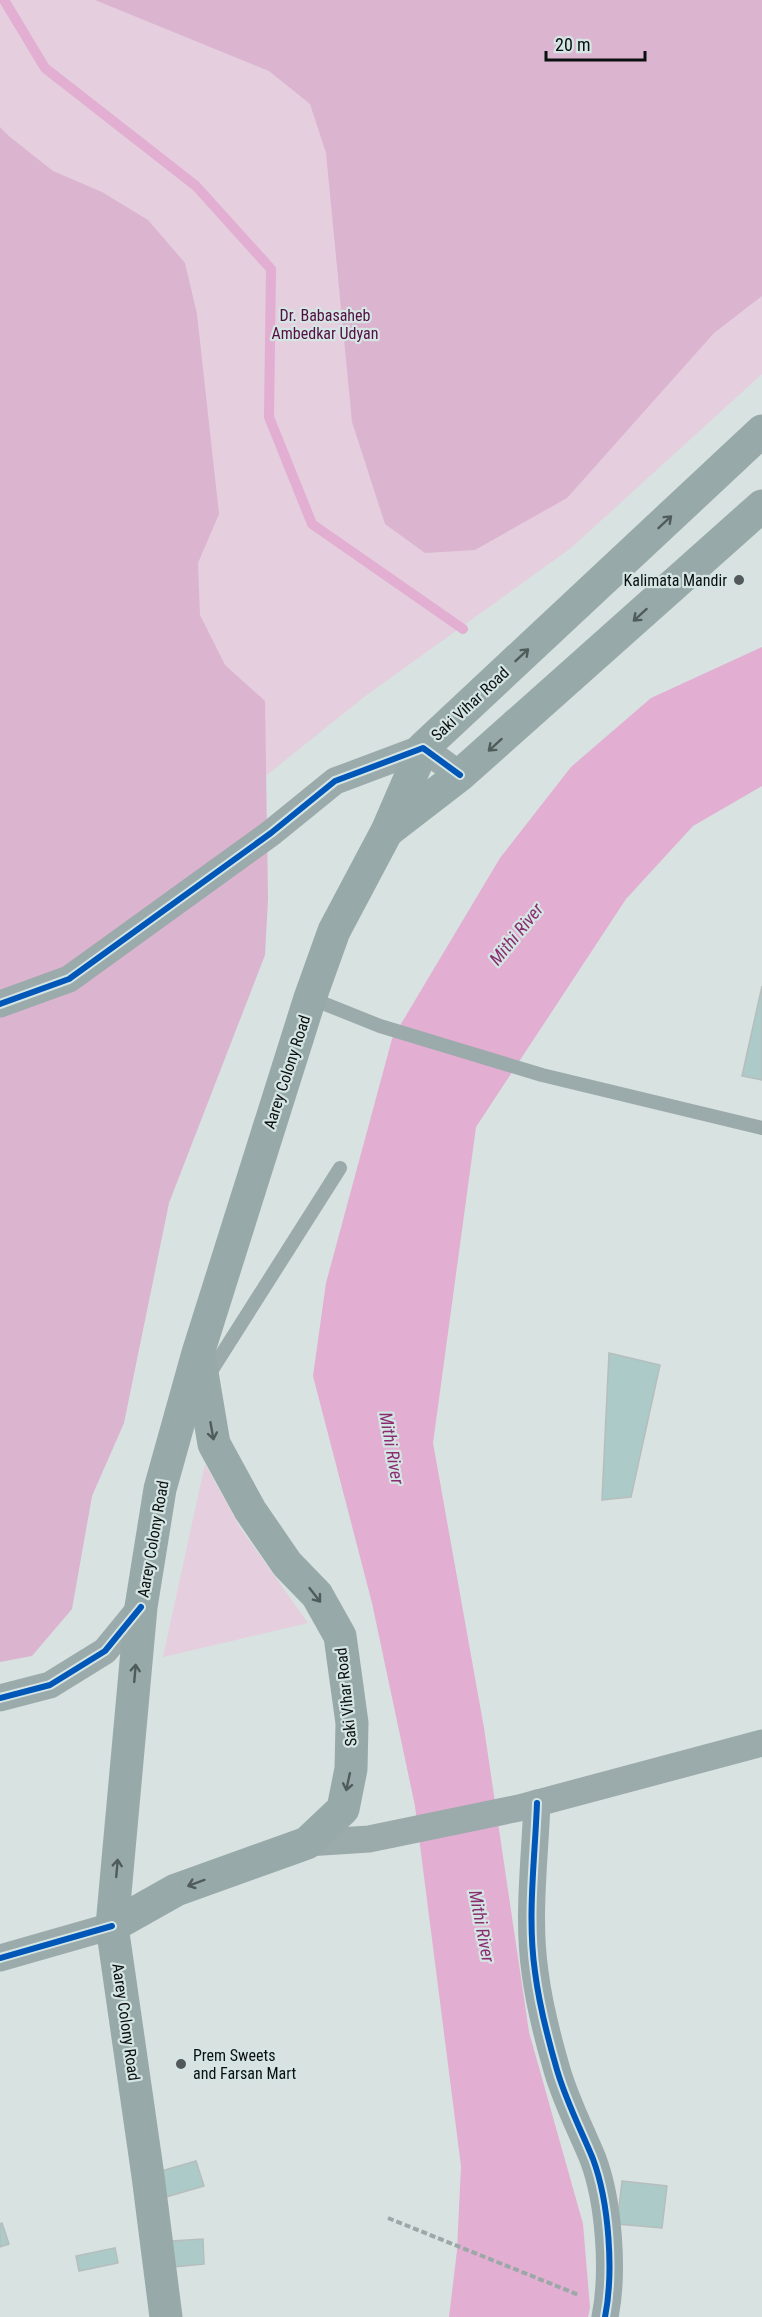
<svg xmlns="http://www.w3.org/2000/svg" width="762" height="2317" viewBox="0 0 762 2317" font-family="'Roboto Condensed',sans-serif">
  <rect width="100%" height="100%" fill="#d8e2e0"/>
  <g fill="#e5cede">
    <path d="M0 0H762V374L571 548 364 697 95 913 0 936Z"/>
    <path d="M205 1464 241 1529 308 1623 163 1657Z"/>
  </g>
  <g fill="#dbb4d0">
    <path d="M95 0H762V296L714 333 567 498 475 550 425 553 385 524 352 422 326 153 310 104 269 71Z"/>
    <path d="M0 127 10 137 53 171 102 192 148 220 185 263 197 314 219 514 198 563 200 615 225 665 265 701 268 899 265 955 169 1203 124 1423 92 1496 72 1609 32 1656 0 1662Z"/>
  </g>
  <path fill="#e2aed1" d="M762 647V786L693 826 626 899 476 1127 433 1443 484 1728 529 2032 583 2224 590 2307 588 2317H449L457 2251 461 2166 415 1806 372 1603 313 1376 326 1283 392 1039 500 858 571 767 651 698Z"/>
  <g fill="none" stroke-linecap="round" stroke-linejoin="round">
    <path stroke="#e2aed1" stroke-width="10" d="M4 0 45 68 196 186 271 269 269 417 312 524 463 629"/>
  </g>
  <g fill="#accac8" stroke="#b6bebd" stroke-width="1.5">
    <path d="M762 986V1080L742 1076Z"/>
    <path d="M609 1353 660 1365 631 1497 602 1500Z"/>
    <path d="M196 2161 204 2186 166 2197 158 2172Z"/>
    <path d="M622 2181 667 2186 662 2228 617 2224Z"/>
    <path d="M2 2223 9 2244 0 2247V2224Z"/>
    <path d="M203 2239 204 2264 173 2267 172 2241Z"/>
    <path d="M115 2248 118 2263 79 2271 76 2256Z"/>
  </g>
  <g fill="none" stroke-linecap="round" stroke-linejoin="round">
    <path stroke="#9ca8a7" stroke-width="4" stroke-dasharray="6 3" stroke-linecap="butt" d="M388 2218 579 2295"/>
    <g stroke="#9baaaa" stroke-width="14">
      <path d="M310 998 380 1026 542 1075 762 1128"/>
      <path d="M208 1376 340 1168"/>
    </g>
    <g stroke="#9baaaa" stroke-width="27">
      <path d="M0 1004 69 979 271 833 335 781 423 748 460 775"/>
      <path d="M0 1698 50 1685 105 1651 141 1607"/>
      <path d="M537 1803C535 1858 527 1917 535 1972 539 2004 548 2039 557 2070 566 2101 581 2130 593 2159 609 2202 614 2272 605 2317"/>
      <path d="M307 1843 369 1839 519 1808 762 1743"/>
      <path d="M0 1958 112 1926"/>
    </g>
    <g stroke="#97a9a8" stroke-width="33">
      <path d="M390 829 460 775 762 506"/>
      <path d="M112 1926 176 1890 307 1843 343 1809 351 1769 352 1723 340 1636 317 1595 287 1564 250 1510 214 1444 200 1361"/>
      <path d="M166 2317 148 2176 112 1926 141 1607 160 1489 198 1353 310 998 334 931 387 831 423 748 762 431"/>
    </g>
    <defs>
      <g id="cycleway">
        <path d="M0 1004 69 979 271 833 335 781 423 748 460 775"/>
        <path d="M0 1698 50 1685 105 1651 141 1607"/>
        <path d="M537 1803C535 1858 527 1917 535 1972 539 2004 548 2039 557 2070 566 2101 581 2130 593 2159 609 2202 614 2272 605 2317"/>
        <path d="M0 1958 112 1926"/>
      </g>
    </defs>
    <use href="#cycleway" stroke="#d5e5e4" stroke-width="10"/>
    <use href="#cycleway" stroke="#0057b8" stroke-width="6"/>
  </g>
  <defs><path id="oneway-shaft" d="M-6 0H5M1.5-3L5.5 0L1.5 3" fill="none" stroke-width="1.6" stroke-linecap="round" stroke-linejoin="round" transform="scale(1.5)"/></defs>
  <g stroke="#505c5c">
    <use href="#oneway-shaft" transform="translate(665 522) rotate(-43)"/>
    <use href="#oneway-shaft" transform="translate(640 615) rotate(138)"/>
    <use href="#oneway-shaft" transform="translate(522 655) rotate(-43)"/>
    <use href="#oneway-shaft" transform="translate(495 745) rotate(138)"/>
    <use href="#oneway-shaft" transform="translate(212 1431) rotate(80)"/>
    <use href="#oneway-shaft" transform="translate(315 1595) rotate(52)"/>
    <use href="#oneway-shaft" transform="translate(135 1673) rotate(-85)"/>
    <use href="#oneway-shaft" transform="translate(348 1782) rotate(102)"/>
    <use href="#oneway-shaft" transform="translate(117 1868) rotate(-85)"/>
    <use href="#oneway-shaft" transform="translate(196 1883) rotate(160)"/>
  </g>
  <g fill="#525958" stroke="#d5e5e4" stroke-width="2">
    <circle cx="739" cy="580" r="6"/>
    <circle cx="181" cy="2064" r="6"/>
  </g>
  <g text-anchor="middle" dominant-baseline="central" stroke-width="4.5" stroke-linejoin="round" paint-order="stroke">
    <g font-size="16" fill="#540e42" stroke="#d5e5e4">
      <text x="325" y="315">Dr. Babasaheb<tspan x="325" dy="18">Ambedkar Udyan</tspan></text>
    </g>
    <g font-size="16" fill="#0a0f0f" stroke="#d5e5e4" text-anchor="end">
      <text x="727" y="580">Kalimata Mandir</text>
      <text x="193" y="2055" text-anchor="start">Prem Sweets<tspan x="193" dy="18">and Farsan Mart</tspan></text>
    </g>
    <g font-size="16" fill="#0a0f0f" stroke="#d5e5e4">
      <text transform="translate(470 704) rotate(-43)">Saki Vihar Road</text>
      <text transform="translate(287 1072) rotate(-72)">Aarey Colony Road</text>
      <text transform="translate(153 1539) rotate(-80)">Aarey Colony Road</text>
      <text transform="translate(346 1697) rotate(-96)">Saki Vihar Road</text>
      <text transform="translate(126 2022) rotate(82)">Aarey Colony Road</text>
    </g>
    <g font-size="18" font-style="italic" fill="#892e70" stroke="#d5e5e4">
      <text transform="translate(516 934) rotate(-51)">Mithi River</text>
      <text transform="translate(392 1448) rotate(80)">Mithi River</text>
      <text transform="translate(482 1926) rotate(79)">Mithi River</text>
    </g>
  </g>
  <path d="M546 51v9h99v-9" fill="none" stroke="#0a0f0f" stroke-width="3"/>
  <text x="555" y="51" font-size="18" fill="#0a0f0f" stroke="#d5e5e4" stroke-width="4.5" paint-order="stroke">20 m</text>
</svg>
